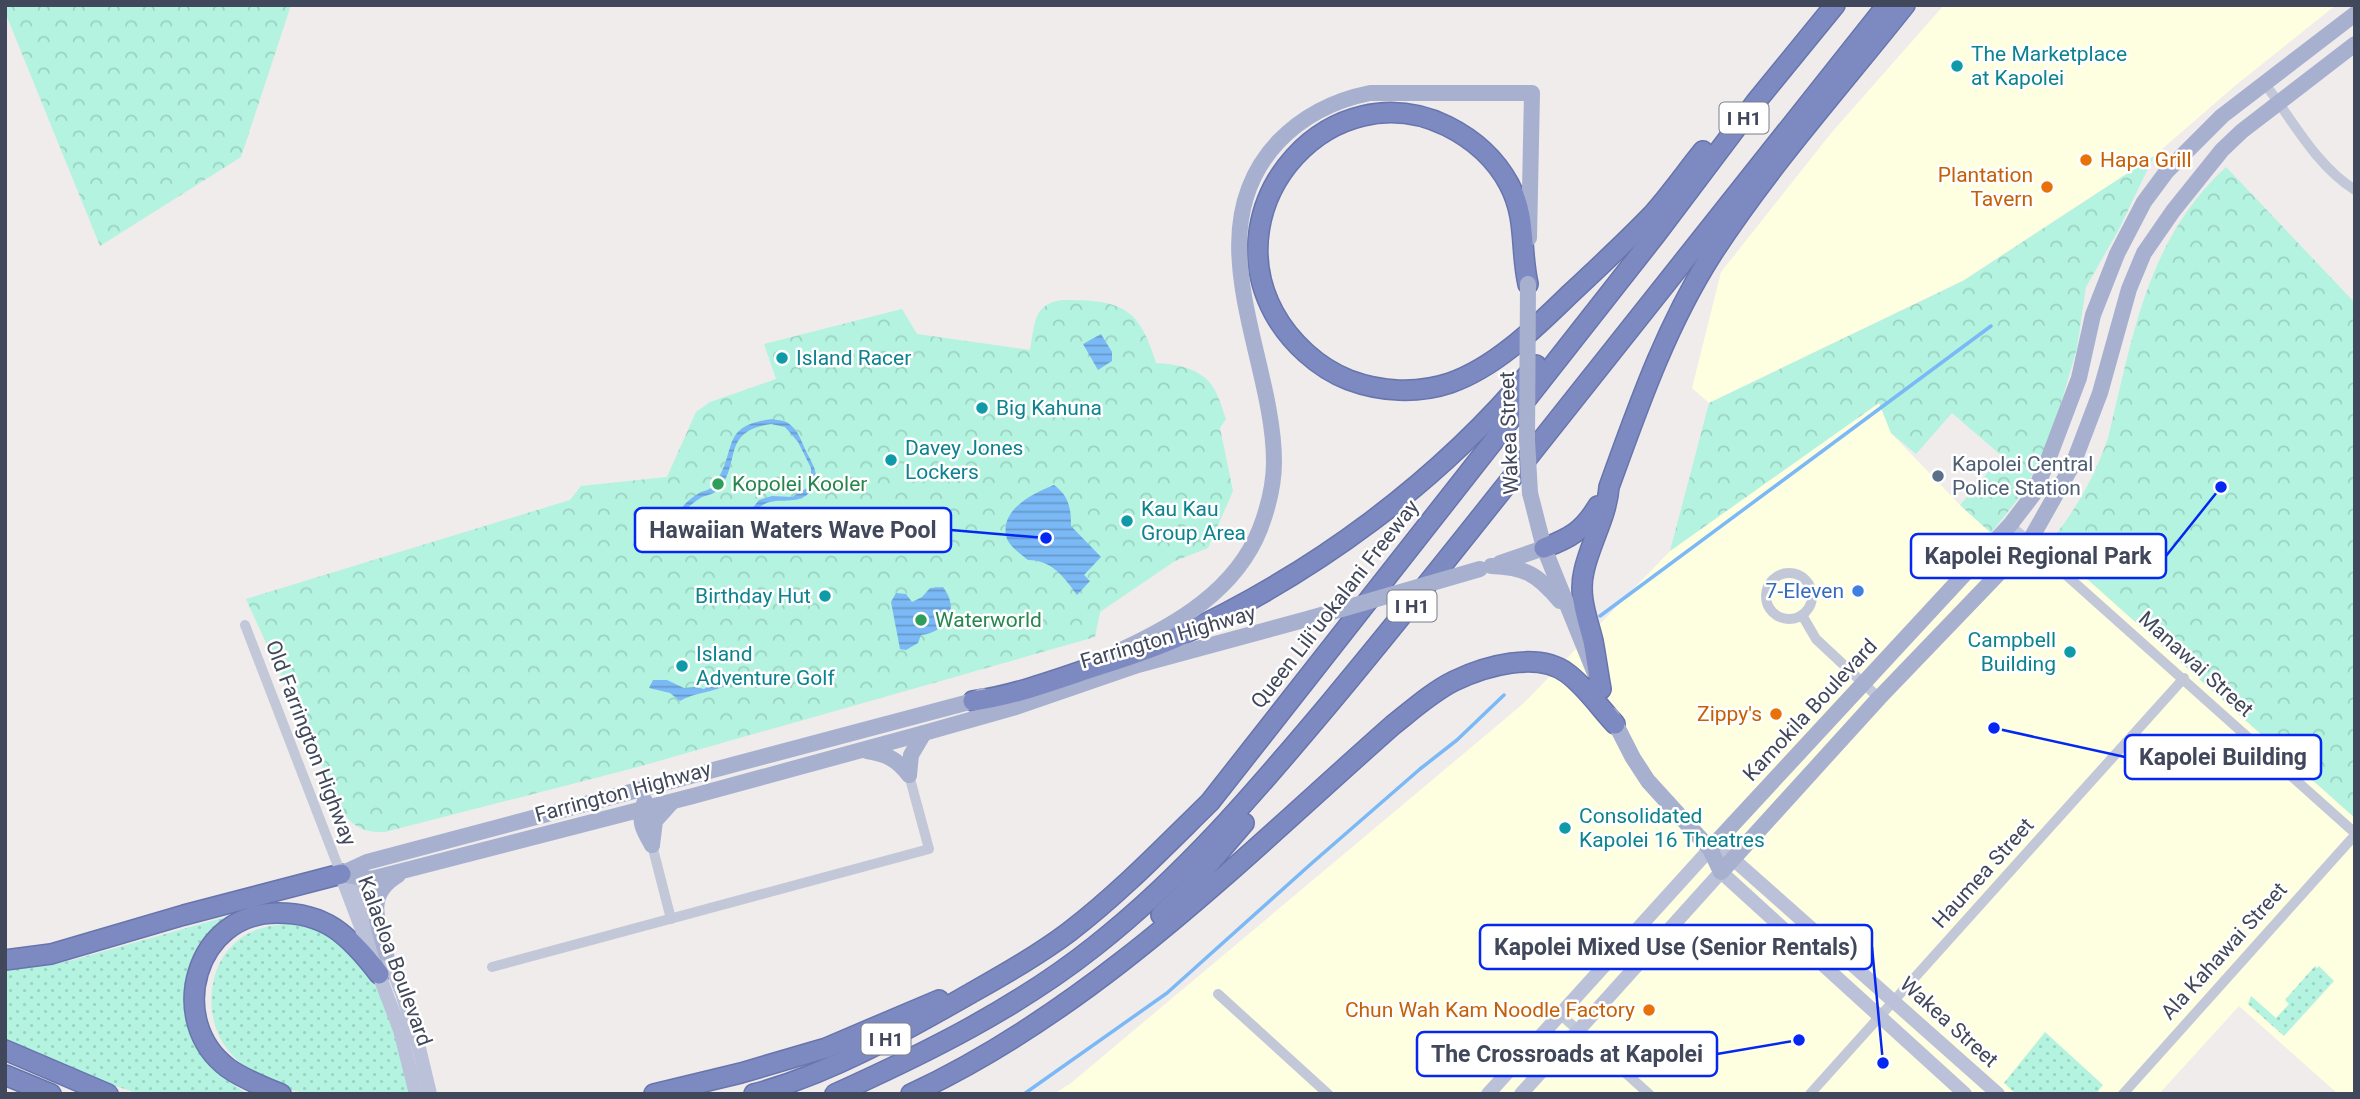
<svg xmlns="http://www.w3.org/2000/svg" width="2360" height="1099" viewBox="0 0 2360 1099" font-family="Roboto,sans-serif">
  <defs>
    <pattern id="grass-dots" width="8" height="8" patternUnits="userSpaceOnUse" patternTransform="scale(1.75)"><rect width="8" height="8" fill="#b3f3df"/><path d="M2 2h.1M6 6h.1" fill="none" stroke="#9bd2c2" stroke-width="1.8" stroke-linecap="round"/></pattern>
    <pattern id="forest-crowns" width="20" height="18" patternUnits="userSpaceOnUse" patternTransform="scale(1.75)"><rect width="20" height="18" fill="#b3f3df"/><path d="M2 6a3 3 0 1 1 6 0M12 15a3 3 0 1 1 6 0" fill="none" stroke="#9bd2c2"/></pattern>
    <pattern id="water-rules" width="6" height="5" patternUnits="userSpaceOnUse" patternTransform="scale(1.75)"><rect width="6" height="5" fill="#7bb9f6"/><path d="M0 2.5h6" fill="none" stroke="#6698ca"/></pattern>
  </defs>
  <rect width="100%" height="100%" fill="#efeceb"/>
  <g fill="#fefee1">
    <path d="M1944 5H2336L2236 85 2154 156 1964 280 1709 403 1692 388 1721 272 1832 132Z"/>
    <path d="M1879 402 1891 433 1960 505 1991 533 2048 544 2355 818V1094H2338L2239 1006 2159 1094H1054L1071 1083 1524 703 1670 551Z"/>
  </g>
  <g fill="url(#grass-dots)">
    <path d="M254 909 205 944 201 1053 223 1077 247 1094H141L93 1079 5 1042V969L45 966 73 960Z"/>
    <path d="M289 924C381 935 390 1020 413 1094 379 1094 314 1099 285 1088 265 1080 242 1068 228 1050 204 1021 206 968 235 943 250 929 269 925 289 924Z"/>
    <path d="M2315 966 2317 968 2319 966 2334 981 2284 1036 2248 1004 2251 996 2276 1018 2289 1004 2285 1000Z"/>
    <path d="M2045 1032 2103 1085 2098 1091 2101 1094H2016L2004 1083Z"/>
  </g>
  <g fill="url(#forest-crowns)">
    <path d="M5 5H291L241 157 100 246 5 12Z"/>
    <path d="M2154 156 2118 231 2086 287 2077 348 2057 417 2038 465 2018 499 1991 533 1960 505 2002 456 1952 413 1916 454 1891 433 1879 403 1670 551 1709 403 1963 281Z"/>
    <path d="M2226 167 2355 303V818L2048 544C2075 512 2094 478 2108 438 2133 337 2146 241 2226 167Z"/>
    <path d="M1062 300C1119 300 1139 305 1156 363 1176 364 1201 368 1213 387 1219 396 1222 409 1226 419L1220 428 1233 491 1208 548 1175 561 1100 612 1095 637 634 768 385 832C367 833 353 828 343 812L246 599 570 500 581 486 667 477 696 412 710 402 776 379 764 344 902 309 917 334 1030 350C1035 326 1032 304 1062 300Z"/>
  </g>
  <g fill="url(#water-rules)" fill-rule="evenodd">
    <path d="M1101 334 1112 352V361L1098 370 1083 344Z"/>
    <path d="M772 419C776 420 784 420 788 423 799 430 802 444 808 455 815 468 822 481 808 494 793 507 771 494 758 509L761 519 769 530 766 538 756 527 747 526 730 544 695 548 678 539 673 519C681 508 688 499 701 492 704 491 708 490 711 488 714 487 716 482 718 479 737 447 721 426 772 419ZM771 424 785 427 798 442 811 468V479L807 488 792 497 772 496 759 500 727 540 696 543 682 535 678 520C685 510 692 503 702 497 707 495 713 494 717 491 743 464 719 432 771 424Z"/>
    <path d="M1054 485C1069 496 1071 508 1071 526L1101 557 1084 575 1090 581 1077 595C1064 577 1052 560 1028 560 1021 554 1007 545 1006 535 1001 508 1036 492 1054 485Z"/>
    <path d="M943 587C960 609 948 632 921 635L918 643 906 650 900 649 891 602 896 593 906 594 912 602 922 597 930 588Z"/>
    <path d="M653 680H667L684 688 695 687 704 689 718 680 727 681 728 684C713 693 695 692 680 701L670 693 649 688Z"/>
  </g>
  <g fill="none" stroke-linecap="round" stroke-linejoin="round">
    <g stroke="#7bb9f6" stroke-width="3.5">
      <path d="M1600 616 1991 326"/>
      <path d="M1024 1094 1167 993 1312 863 1420 769 1457 740 1504 695"/>
    </g>
    <defs>
      <g id="highway">
        <path d="M1528 284C1520 248 1527 218 1509 184 1495 158 1473 139 1447 126 1331 70 1214 202 1274 313 1290 342 1318 368 1349 380 1381 392 1417 394 1450 383 1496 367 1536 327 1570 294 1598 268 1626 242 1652 215 1670 195 1686 172 1703 151"/>
        <path d="M1544 548C1570 538 1583 531 1598 506"/>
        <path d="M1601 689C1598 673 1596 657 1593 641 1587 617 1578 596 1584 571 1590 543 1607 516 1609 487 1638 407 1666 326 1712 254 1769 166 1840 87 1905 5"/>
        <path d="M973 701C1011 696 1049 682 1085 670 1115 660 1146 651 1175 638 1312 575 1440 482 1536 365"/>
        <path d="M1161 915 1184 893 1244 823"/>
        <path d="M5 960 51 954 184 915 341 874"/>
        <path d="M5 1050 108 1094"/>
        <path d="M5 1075 51 1094"/>
        <path d="M281 1094C264 1087 243 1079 228 1068 165 1021 195 912 278 913 298 913 317 917 334 928 352 940 366 957 379 974"/>
        <path d="M654 1094 741 1073 826 1048 939 1000"/>
        <path d="M754 1094C829 1074 899 1034 966 996 1001 976 1037 956 1069 932 1120 893 1164 847 1210 802L1657 233 1755 103 1835 5"/>
        <path d="M835 1094C926 1053 1017 1008 1095 946 1185 875 1257 790 1330 703 1399 620 1466 536 1533 451 1650 302 1769 154 1887 5"/>
        <path d="M911 1094C1097 1007 1241 859 1393 725 1412 710 1432 692 1454 681 1485 666 1537 651 1567 673 1585 686 1600 708 1615 724"/>
      </g>
    </defs>
    <use href="#highway" stroke="#6875ad" stroke-width="22"/>
    <g stroke="#c3c8d9" stroke-width="10">
      <path d="M2265 84C2292 119 2316 166 2355 190"/>
      <path d="M2010 525 2355 833"/>
      <circle cx="1789" cy="596" r="23"/>
      <path d="M1802 615 1816 639 1879 698"/>
      <path d="M245 625 341 874"/>
      <path d="M652 845 671 919"/>
      <path d="M492 967 929 849 909 775"/>
      <path d="M1218 994 1328 1094"/>
      <path d="M1560 1014 1649 1094"/>
      <path d="M1810 1094 2184 678"/>
      <path d="M2123 1094 2355 835"/>
    </g>
    <g stroke="#bbc1d8" stroke-width="14">
      <path d="M341 874 400 1030 416 1094"/>
      <path d="M342 875 357 886 386 953 402 993 419 1048 430 1094"/>
      <path d="M1488 1094 1710 849 1733 859 1998 1094"/>
      <path d="M1521 1094 1721 872 1965 1094"/>
    </g>
    <g stroke="#a7b0cf" stroke-width="16">
      <path d="M1530 493 1544 548 1594 671"/>
      <path d="M1500 563 1544 548"/>
      <path d="M1491 566C1526 567 1538 575 1560 601"/>
      <path d="M1119 651C1176 625 1236 590 1260 529 1268 508 1274 485 1274 462 1274 357 1193 233 1278 142 1304 115 1335 100 1370 93H1532L1529 238"/>
      <path d="M1611 715 1633 758 1648 781 1710 849 1721 872 1879 698 2029 542 2073 464 2100 393 2129 289 2144 253 2173 211 2222 150 2242 131 2355 44"/>
      <path d="M867 751C886 754 897 759 909 775"/>
      <path d="M909 775 911 755 924 733"/>
      <path d="M645 801C637 819 643 830 652 845"/>
      <path d="M652 845 655 821 672 802"/>
      <path d="M1710 849 2010 525 2033 495 2048 460 2079 378 2093 315 2117 254 2144 202 2167 171 2222 116 2355 14"/>
      <path d="M341 874 367 862 973 701 982 696"/>
      <path d="M341 874 371 879 693 796 924 733 1016 707 1138 665 1311 618"/>
      <path d="M386 953C378 922 364 895 398 875"/>
    </g>
    <use href="#highway" stroke="#7d8ac2" stroke-width="19"/>
    <g stroke="#a7b0cf" stroke-width="16">
      <path d="M1528 284 1527 440 1530 493"/>
      <path d="M1311 618 1480 569"/>
    </g>
  </g>
  <g fill="#0f9aa8" stroke="#fff" stroke-width="2.5">
    <circle cx="1957" cy="66" r="7"/>
    <circle cx="782" cy="358" r="7"/>
    <circle cx="982" cy="408" r="7"/>
    <circle cx="891" cy="460" r="7"/>
    <circle cx="1127" cy="521" r="7"/>
    <circle cx="825" cy="596" r="7"/>
    <circle cx="2070" cy="652" r="7"/>
    <circle cx="682" cy="666" r="7"/>
    <circle cx="1565" cy="828" r="7"/>
  </g>
  <g fill="#e8710a" stroke="#fff" stroke-width="2.5">
    <circle cx="2086" cy="160" r="7"/>
    <circle cx="2047" cy="187" r="7"/>
    <circle cx="1776" cy="714" r="7"/>
    <circle cx="1649" cy="1010" r="7"/>
  </g>
  <circle fill="#5c6f8a" stroke="#fff" stroke-width="2.5" cx="1938" cy="476" r="7"/>
  <g fill="#2e9e5b" stroke="#fff" stroke-width="2.5">
    <circle cx="718" cy="484" r="7"/>
    <circle cx="921" cy="620" r="7"/>
  </g>
  <circle fill="#3f7fe0" stroke="#fff" stroke-width="2.5" cx="1858" cy="591" r="7"/>
  <g text-anchor="middle" dominant-baseline="central" stroke-width="5" stroke-linejoin="round" paint-order="stroke">
    <g fill="#fff" stroke="#7b7f8c" stroke-width="2">
      <rect x="1719.5" y="102.5" width="49" height="31" rx="5"/>
      <rect x="1387.5" y="590.5" width="49" height="31" rx="5"/>
      <rect x="861.5" y="1023.5" width="49" height="31" rx="5"/>
    </g>
    <g font-size="19" font-weight="bold" fill="#42485b">
      <text x="1744" y="118">I H1</text>
      <text x="1412" y="606">I H1</text>
      <text x="886" y="1039">I H1</text>
    </g>
    <g font-size="21" fill="#0d838f" stroke="#fff" text-anchor="start">
      <text x="1971" y="54">The Marketplace<tspan x="1971" dy="24">at Kapolei</tspan></text>
      <text x="796" y="358">Island Racer</text>
      <text x="996" y="408">Big Kahuna</text>
      <text x="905" y="448">Davey Jones<tspan x="905" dy="24">Lockers</tspan></text>
      <text x="1141" y="509">Kau Kau<tspan x="1141" dy="24">Group Area</tspan></text>
      <text x="811" y="596" text-anchor="end">Birthday Hut</text>
      <text x="2056" y="640" text-anchor="end">Campbell<tspan x="2056" dy="24">Building</tspan></text>
      <text x="696" y="654">Island<tspan x="696" dy="24">Adventure Golf</tspan></text>
      <text x="1579" y="816">Consolidated<tspan x="1579" dy="24">Kapolei 16 Theatres</tspan></text>
    </g>
    <g font-size="21" fill="#c56008" stroke="#fff" text-anchor="end">
      <text x="2100" y="160" text-anchor="start">Hapa Grill</text>
      <text x="2033" y="175">Plantation<tspan x="2033" dy="24">Tavern</tspan></text>
      <text x="1762" y="714">Zippy's</text>
      <text x="1635" y="1010">Chun Wah Kam Noodle Factory</text>
    </g>
    <g font-size="21" fill="#42485b" stroke="#fff">
      <text transform="translate(1509 433) rotate(-92)">Wakea Street</text>
      <text transform="translate(1335 604) rotate(-52)">Queen Liliʻuokalani Freeway</text>
      <text transform="translate(1168 637) rotate(-16)">Farrington Highway</text>
      <text transform="translate(2196 664) rotate(42)">Manawai Street</text>
      <text transform="translate(1810 710) rotate(-47)">Kamokila Boulevard</text>
      <text transform="translate(311 743) rotate(69)">Old Farrington Highway</text>
      <text transform="translate(623 792) rotate(-15)">Farrington Highway</text>
      <text transform="translate(1983 873) rotate(-48)">Haumea Street</text>
      <text transform="translate(2224 951) rotate(-48)">Ala Kahawai Street</text>
      <text transform="translate(395 961) rotate(70)">Kalaeloa Boulevard</text>
      <text transform="translate(1949 1022) rotate(42)">Wakea Street</text>
    </g>
    <g font-size="21" fill="#4e5e75" stroke="#fff" text-anchor="start">
      <text x="1952" y="464">Kapolei Central<tspan x="1952" dy="24">Police Station</tspan></text>
    </g>
    <g font-size="21" fill="#27864d" stroke="#fff" text-anchor="start">
      <text x="732" y="484">Kopolei Kooler</text>
      <text x="935" y="620">Waterworld</text>
    </g>
    <g font-size="21" fill="#366cbe" stroke="#fff" text-anchor="end">
      <text x="1844" y="591">7-Eleven</text>
    </g>
  </g>
  <path fill="none" stroke="#0427f1" stroke-width="2.5" d="M1046 538L951 530M2221 487L2166 556M1994 728L2125 757M1883 1063L1872 947M1799 1040L1717 1054"/>
  <g fill="#0427f1" stroke="#fff" stroke-width="2.5">
    <circle cx="1046" cy="538" r="7"/>
    <circle cx="2221" cy="487" r="7"/>
    <circle cx="1994" cy="728" r="7"/>
    <circle cx="1883" cy="1063" r="7"/>
    <circle cx="1799" cy="1040" r="7"/>
  </g>
  <g fill="#fff" stroke="#0427f1" stroke-width="2.5">
    <rect x="635" y="508" width="316" height="44" rx="7"/>
    <rect x="1911" y="534" width="255" height="44" rx="7"/>
    <rect x="2125" y="735" width="196" height="44" rx="7"/>
    <rect x="1480" y="925" width="392" height="44" rx="7"/>
    <rect x="1417" y="1032" width="300" height="44" rx="7"/>
  </g>
  <g font-size="23" text-anchor="middle" font-weight="bold" fill="#42485b">
    <text x="793" y="538">Hawaiian Waters Wave Pool</text>
    <text x="2038" y="564">Kapolei Regional Park</text>
    <text x="2223" y="765">Kapolei Building</text>
    <text x="1676" y="955">Kapolei Mixed Use (Senior Rentals)</text>
    <text x="1567" y="1062">The Crossroads at Kapolei</text>
  </g>
  <rect width="2360" height="1099" fill="none" stroke="#42485b" stroke-width="14"/>
</svg>
